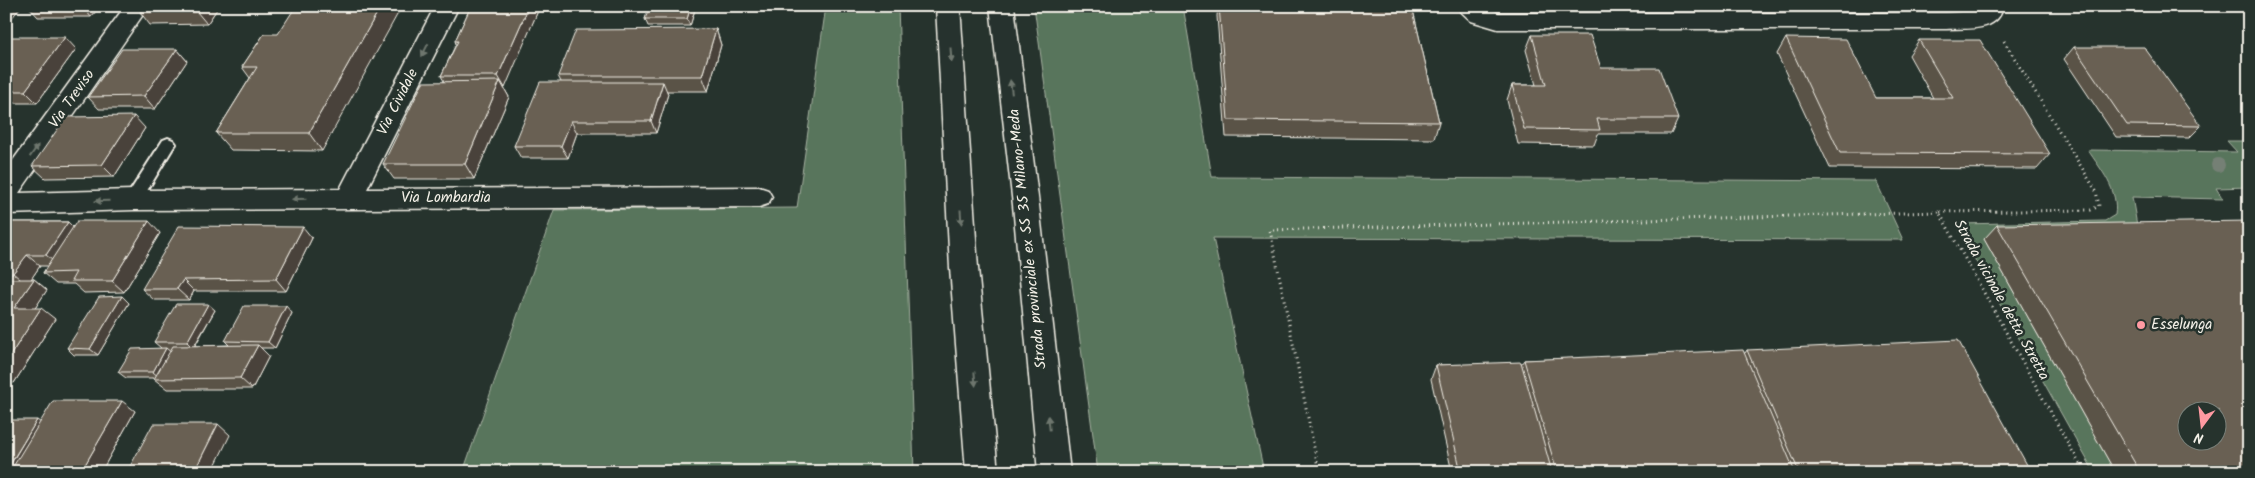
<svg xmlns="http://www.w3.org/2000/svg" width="2255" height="478" viewBox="0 0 2255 478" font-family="Kalam,sans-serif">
  <rect width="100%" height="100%" fill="#26332d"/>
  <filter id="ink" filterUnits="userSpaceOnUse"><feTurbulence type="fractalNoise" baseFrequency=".02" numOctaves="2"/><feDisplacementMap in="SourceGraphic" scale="10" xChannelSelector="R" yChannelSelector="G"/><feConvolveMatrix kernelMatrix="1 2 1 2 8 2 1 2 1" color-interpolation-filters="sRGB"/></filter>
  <g filter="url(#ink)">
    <g fill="#58745b" stroke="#a6b2a2">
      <path d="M826 6H898L914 472H463L554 210 797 208Z"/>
      <path d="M1034 6H1183L1212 177 1876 181 1903 240 1213 238 1264 472H1098Z"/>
      <path d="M2227 141H2249V187L2216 188 2223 199 2132 197 2139 237 1984 239 2115 472H2094L1960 233 1959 224 2105 221 2115 215C2119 190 2101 170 2088 150L2237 152Z"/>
    </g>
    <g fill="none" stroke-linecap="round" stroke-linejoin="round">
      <defs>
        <path id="lane" d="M168 138 173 140 176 144 173 148 139 204 133 206 127 204 125 200 127 196 163 140Z"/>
        <g id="street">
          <path d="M125 6H149L19 193 133 190 340 189 435 6H459L367 189 759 187 768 190 772 197 768 204 759 207 133 210 6 214V170Z"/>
          <path d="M1455 6H1483L1499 13H1946L1976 11 1979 6H2003C1999 33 1966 28 1946 29H1498L1471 21Z"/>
        </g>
        <g id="highway">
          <path d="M936 6H960L978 268 998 472H966L950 268Z"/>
          <path d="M990 6H1014L1039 205 1070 472H1038L1013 205Z"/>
        </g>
      </defs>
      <use href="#lane" stroke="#f4f1e8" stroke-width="4"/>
      <use href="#street" stroke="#f4f1e8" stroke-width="3"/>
      <use href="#highway" stroke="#f4f1e8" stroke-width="3"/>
      <g stroke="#f4f1e8" stroke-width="3" stroke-dasharray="1 4" stroke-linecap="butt">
        <path d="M2004 41 2096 191 2099 206 2091 210 1939 212 2084 472"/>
        <path d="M1319 472 1270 230 1939 212"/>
      </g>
      <use href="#lane" fill="#26332d" fill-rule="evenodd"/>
      <use href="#street" fill="#26332d" fill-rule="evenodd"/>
      <use href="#highway" fill="#26332d" fill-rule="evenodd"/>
    </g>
    <circle fill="#758075" cx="2218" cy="165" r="7"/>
    <g fill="#5a5347" stroke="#f4f1e8">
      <path d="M28 6H100L91 17H38Z"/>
      <path d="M144 6H219L207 24 150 25 140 12Z"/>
      <path d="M471 6H540L504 88 509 97 474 179H394L383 164 444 81 441 76 456 44 455 41Z"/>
      <path d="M650 6H696L690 26H648L645 19Z"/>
      <path d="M1218 6H1412L1439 122 1434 139 1226 137 1217 16Z"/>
      <path d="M2047 6H2110L2109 8H2048Z"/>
      <path d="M716 29 721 45 708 91H667L668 94 656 133H577L568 158H521L514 146 561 82 558 76Z"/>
      <path d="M264 34 322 151 231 150 216 133 250 78 242 67Z"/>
      <path d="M1532 35 1601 68 1678 119 1671 134H1598L1594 145 1518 144 1507 100 1512 85H1536L1526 50Z"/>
      <path d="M6 37 76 49 37 103H6Z"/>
      <path d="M1786 38 1876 98H1933L1909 55 1919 40 2050 154 2037 169 1830 168 1777 54Z"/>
      <path d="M2074 47 2201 126 2189 138 2116 137 2064 59Z"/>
      <path d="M177 49 187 61 155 109H99L88 97Z"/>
      <path d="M145 128 114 177 45 178 32 166Z"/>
      <path d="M6 222H68L73 227 160 233 124 292 84 293 74 284H56L43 273 47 266H40L31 279H34L47 290 35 308 55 319 14 383H6Z"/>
      <path d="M1997 225 2249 472H2115L1984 239Z"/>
      <path d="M312 238 286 291H194L189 300H154L142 289Z"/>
      <path d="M122 296 129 303 98 355H74L67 348Z"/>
      <path d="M215 310 195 346 229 345 225 341 292 313 275 348H260L269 356 252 389H167L154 379V378H126L118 372 161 348 154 342Z"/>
      <path d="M1747 350 2031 472H1452L1431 379 1436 365 1521 364 1524 360 1745 353Z"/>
      <path d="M135 411 101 472H6L40 422Z"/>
    </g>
    <g fill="#4a433a" stroke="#f4f1e8">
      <path d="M6 6H18L20 8 6 25Z"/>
      <path d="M82 6H100L91 17Z"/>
      <path d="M201 6H219L207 24 197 12Z"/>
      <path d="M381 6H402L322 151 309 133Z"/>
      <path d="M529 6H540L505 88 498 76Z"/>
      <path d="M691 6H696L690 26 687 19Z"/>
      <path d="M716 29 721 45 708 91 702 76Z"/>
      <path d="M65 37 76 49 37 103 25 91Z"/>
      <path d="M177 49 187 61 155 109 144 96Z"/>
      <path d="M500 81 509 97 474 179 465 164Z"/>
      <path d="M663 82 668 94 656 133 651 121Z"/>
      <path d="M134 116 145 128 114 177 102 165Z"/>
      <path d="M571 121 577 133 568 158 561 146Z"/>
      <path d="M6 134 11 138 6 145Z"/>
      <path d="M149 221 160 233 124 292 112 281Z"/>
      <path d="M68 222 80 234 59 266 46 255Z"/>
      <path d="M303 227 312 238 286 291 276 279Z"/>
      <path d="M27 255 40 266 27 285 13 273Z"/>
      <path d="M34 279 47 290 28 319 14 308Z"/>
      <path d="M183 280 194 291 189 300 177 289Z"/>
      <path d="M122 296 129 303 98 355 90 349Z"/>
      <path d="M208 304 215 310 193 348 187 342Z"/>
      <path d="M286 306 292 313 275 348 268 342Z"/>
      <path d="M41 308 55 319 14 383 6 378V362Z"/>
      <path d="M258 345 269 356 252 389 240 378Z"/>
      <path d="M166 348 173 354 160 378 153 372Z"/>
      <path d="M122 401 135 411 101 472H84L82 470Z"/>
      <path d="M37 420 52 431 11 470 13 472H6Z"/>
      <path d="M218 424 230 435 212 472H194Z"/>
    </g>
    <g fill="#696053" stroke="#f4f1e8" fill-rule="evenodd">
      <path d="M144 6H201L197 12H140Z"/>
      <path d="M296 6H381L309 133H216L257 67H242L264 34H278Z"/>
      <path d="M471 6H529L498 76H441L458 41H455Z"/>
      <path d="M650 6H691L687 19H645Z"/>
      <path d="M1219 6H1412L1439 122 1228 120Z"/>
      <path d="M716 29 702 76H558L576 30Z"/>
      <path d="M1532 35H1590L1601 68H1659L1678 119H1597L1600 130 1524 129 1512 85H1546Z"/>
      <path d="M6 37H65L25 91H6Z"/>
      <path d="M1786 38 1846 39 1876 98H1953L1919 40H1980L2050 154 1840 153Z"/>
      <path d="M2074 47H2144L2201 126 2127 125Z"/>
      <path d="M122 49H177L144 96 88 97Z"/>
      <path d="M500 81 465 164H383L423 82Z"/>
      <path d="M540 82H663L651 121H571L561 146H514Z"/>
      <path d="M134 116 102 165 32 166 66 117Z"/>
      <path d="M77 221H149L112 281H71L76 272 43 273Z"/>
      <path d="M2249 221V472H2140L1997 225ZM2188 410H2218V440H2188Z"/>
      <path d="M6 222H68L46 255H27L13 273 6 274Z"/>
      <path d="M179 226 303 227 276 279 183 280 177 289H142Z"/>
      <path d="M6 279H34L14 308H41L6 362Z"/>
      <path d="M122 296 90 349 67 348 99 297Z"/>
      <path d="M176 304H208L187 342H154Z"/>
      <path d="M244 306H286L268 342 225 341Z"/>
      <path d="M1958 340 2031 472H1799L1747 350Z"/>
      <path d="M258 345 240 378 154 379 173 346Z"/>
      <path d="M166 348 153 372H118L132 349Z"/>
      <path d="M1743 350 1795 472H1557L1524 360Z"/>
      <path d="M1521 362 1552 472H1461L1436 365Z"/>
      <path d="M53 401H122L82 470H11Z"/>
      <path d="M6 420H37L6 471Z"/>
      <path d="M153 424H218L194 472H127Z"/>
    </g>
    <defs><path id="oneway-solid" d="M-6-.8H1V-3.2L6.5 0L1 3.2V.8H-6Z" transform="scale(1.25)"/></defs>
    <g fill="#6e766e">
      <use href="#oneway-solid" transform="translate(425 50) rotate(117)"/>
      <use href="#oneway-solid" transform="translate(951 55) rotate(86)"/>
      <use href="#oneway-solid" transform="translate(1011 87) rotate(-97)"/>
      <use href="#oneway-solid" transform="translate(34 151) rotate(-55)"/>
      <use href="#oneway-solid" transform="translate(299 199) rotate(179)"/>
      <use href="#oneway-solid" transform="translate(102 201) rotate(178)"/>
      <use href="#oneway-solid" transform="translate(961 217) rotate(86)"/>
      <use href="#oneway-solid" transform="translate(975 379) rotate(85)"/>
      <use href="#oneway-solid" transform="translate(1049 423) rotate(-96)"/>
    </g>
  </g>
  <circle fill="#ff9aa2" stroke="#26332d" stroke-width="2" cx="2141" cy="325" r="5"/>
  <g text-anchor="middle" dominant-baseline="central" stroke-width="5" stroke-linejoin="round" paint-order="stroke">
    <g font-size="15" fill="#f4f1e8" stroke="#26332d">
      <text transform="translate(72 99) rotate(-55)">Via Treviso</text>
      <text transform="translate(398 102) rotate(-63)">Via Cividale</text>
      <text x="446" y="198">Via Lombardia</text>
      <text transform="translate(1028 239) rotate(-96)">Strada provinciale ex SS 35 Milano-Meda</text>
      <text transform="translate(2001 300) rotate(61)">Strada vicinale detta Stretta</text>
    </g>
    <g font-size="15" fill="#f4f1e8" stroke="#26332d" text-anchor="start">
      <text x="2151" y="325">Esselunga</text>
    </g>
  </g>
  <rect width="2255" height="478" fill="none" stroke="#26332d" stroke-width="25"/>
  <rect x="12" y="12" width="2230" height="453" fill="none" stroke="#f4f1e8" stroke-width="2" filter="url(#ink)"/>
  <g transform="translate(2202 426) rotate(195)"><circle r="24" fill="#26332d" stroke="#787f78"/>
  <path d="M0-4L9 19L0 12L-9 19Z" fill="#ff9aa2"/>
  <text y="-8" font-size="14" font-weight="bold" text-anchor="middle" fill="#f4f1e8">N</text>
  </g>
</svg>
